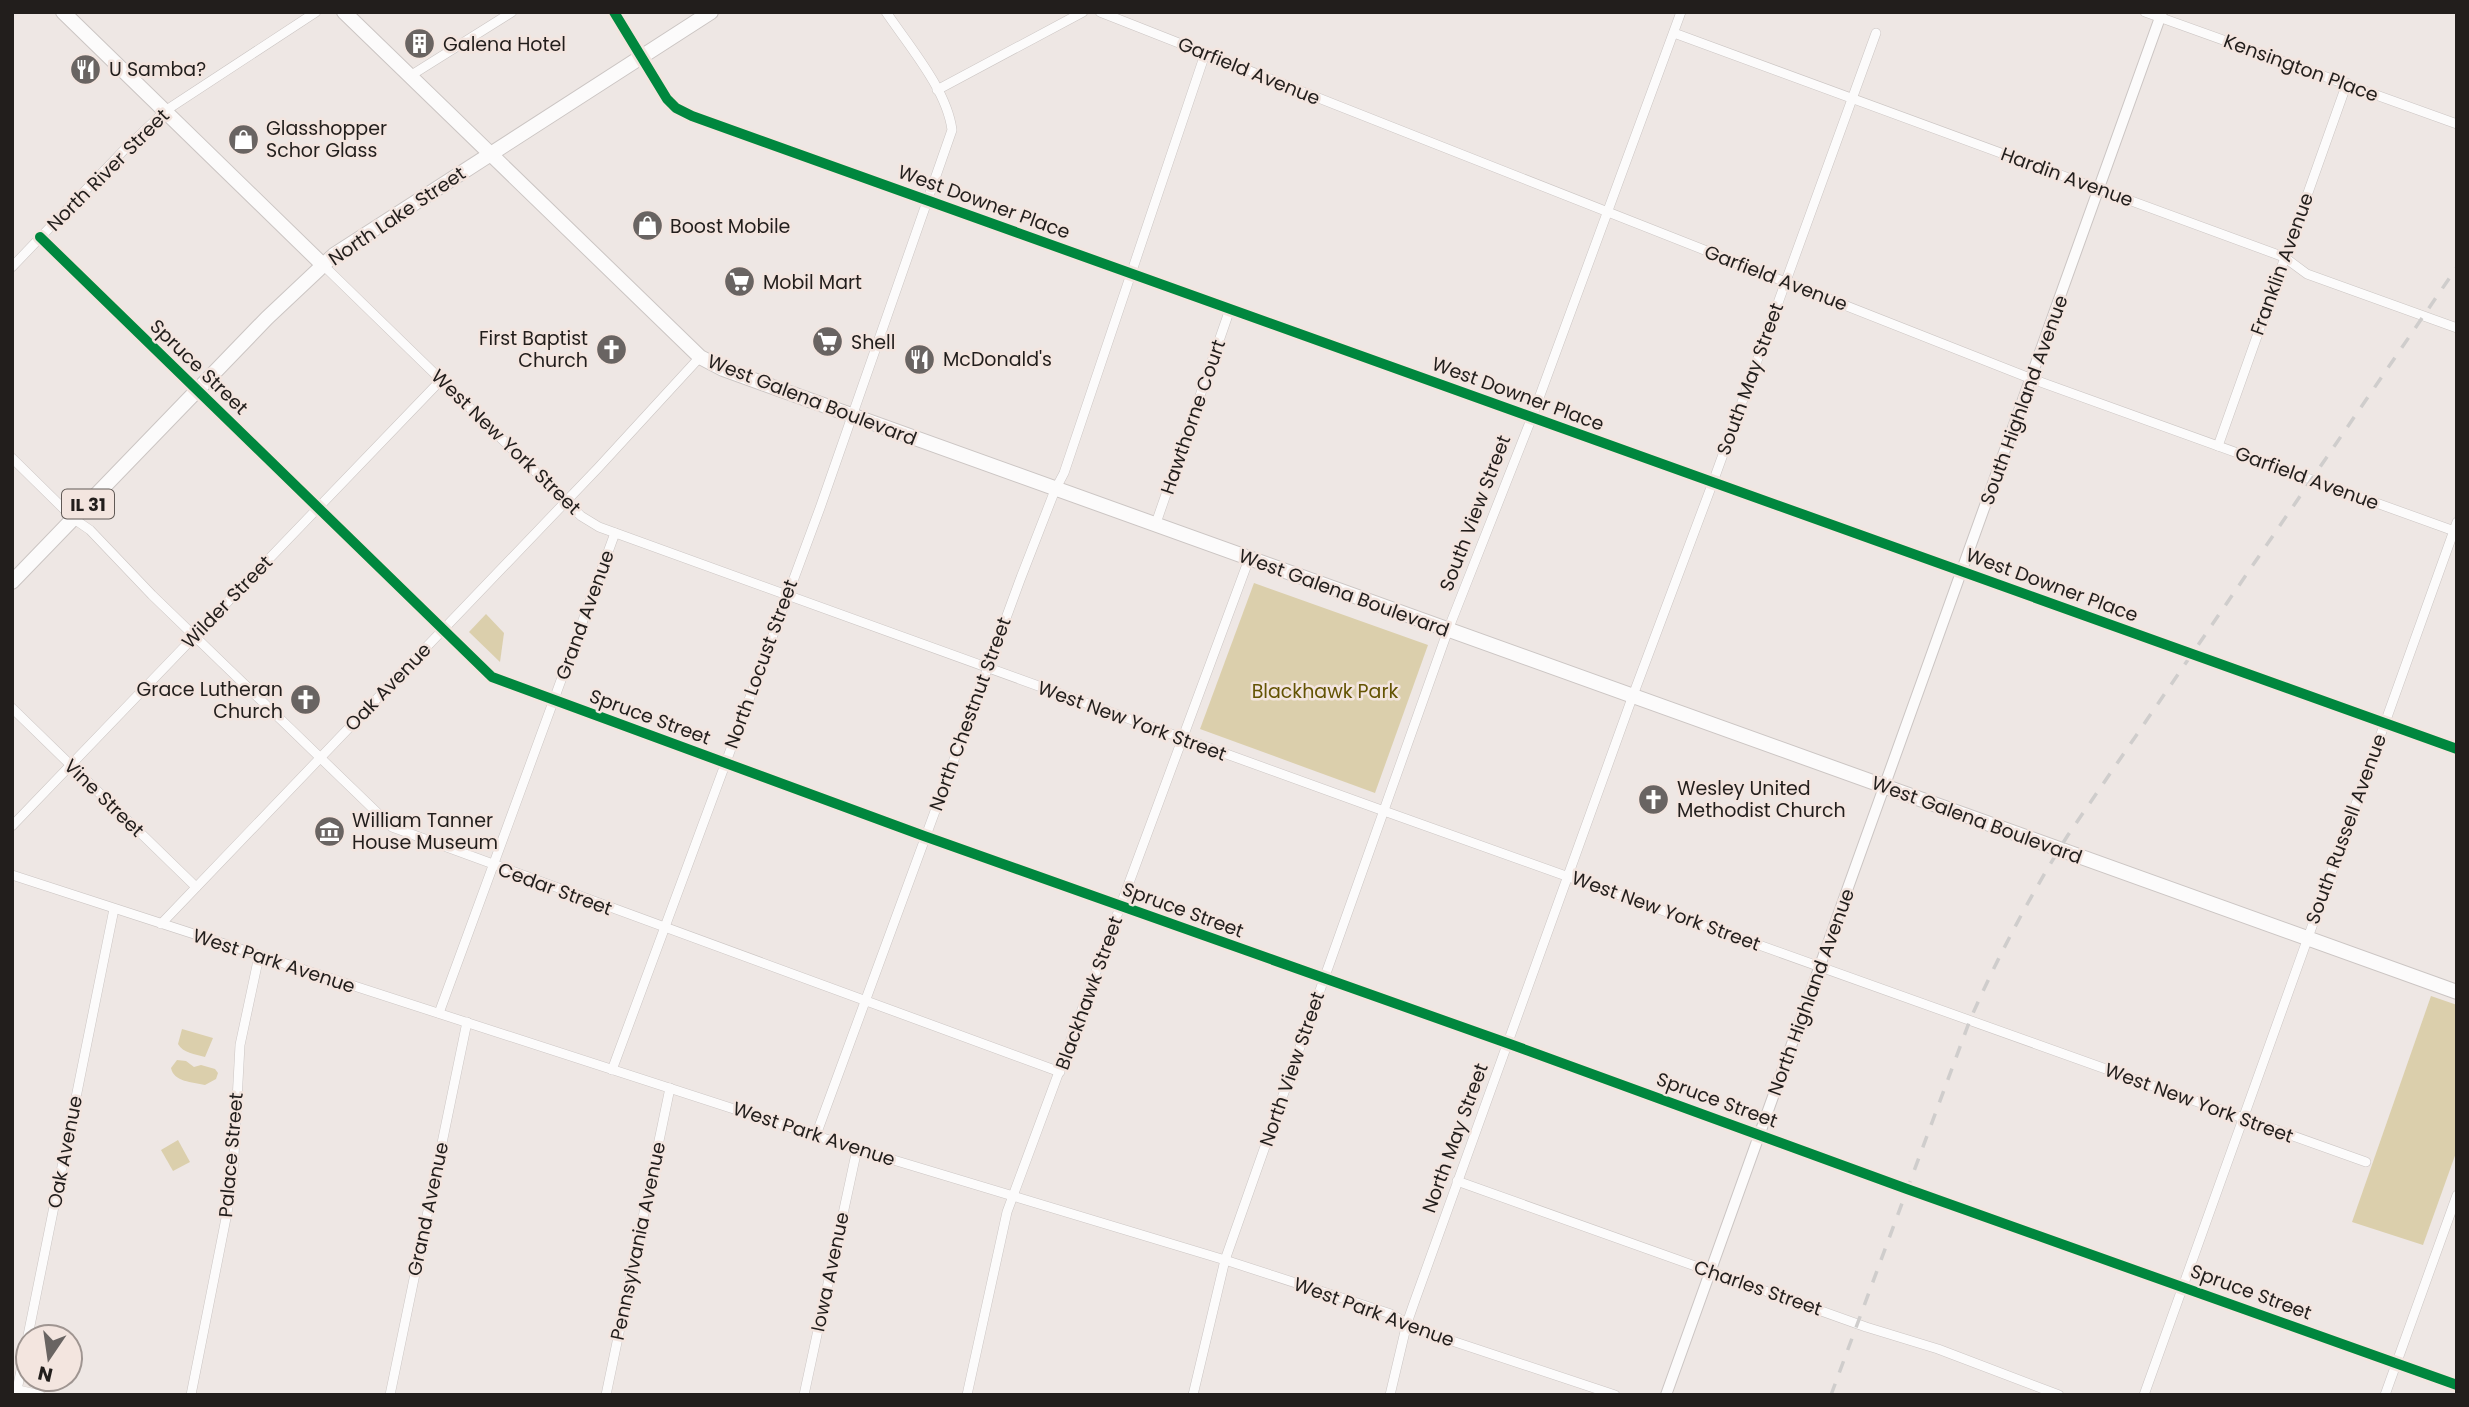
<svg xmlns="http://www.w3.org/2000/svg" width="2469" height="1407" viewBox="0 0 2469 1407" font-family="Poppins,sans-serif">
  <rect width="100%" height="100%" fill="#eee7e4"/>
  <g fill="#dbcfac">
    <path d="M1254 583 1428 645 1375 793 1200 729Z"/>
    <path d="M486 614 504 633 500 662 469 632Z"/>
    <path d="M2431 996 2457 1005V1150L2423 1245 2352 1222Z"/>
    <path d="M182 1029 213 1038 205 1057C195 1054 183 1053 178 1044Z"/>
    <path d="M177 1060 186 1061 194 1067 201 1065 215 1069 218 1073 216 1079 205 1085C192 1082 174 1082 171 1068Z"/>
    <path d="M178 1140 190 1162 173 1171 161 1150Z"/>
  </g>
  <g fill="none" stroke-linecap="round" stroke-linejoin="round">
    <defs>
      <g id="minor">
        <path d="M1100 12 2032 379 2457 532"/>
        <path d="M2145 12 2457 124"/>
        <path d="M1674 33 2284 257 2307 274 2457 328"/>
        <path d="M642 56C655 82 665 103 692 116L2457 749"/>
        <path d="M410 76 512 12"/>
        <path d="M937 90 1083 12"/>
        <path d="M40 237 492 677 924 836 1507 1043 1907 1189 2457 1385"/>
        <path d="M323 265 581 516 599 527 1384 811 2366 1162"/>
        <path d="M12 267 124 150 165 111 316 12"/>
        <path d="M2218 446 2347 83"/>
        <path d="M12 458 74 519 90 530 152 595 392 827 1060 1072"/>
        <path d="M1155 526 1230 309"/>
        <path d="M12 708 196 887"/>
        <path d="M12 826 442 379"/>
        <path d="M12 875 857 1149 1225 1260 1391 1314 1419 1330 1615 1395"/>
        <path d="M161 924 598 468 700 357"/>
        <path d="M439 1013 615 533"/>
        <path d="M612 1070 820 508 952 130C947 90 909 46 886 12"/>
        <path d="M816 1135 1020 580 1055 490 1064 473 1205 54"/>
        <path d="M1457 1181 1866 1327 1938 1349 2059 1395"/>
        <path d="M14 1389 40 1395"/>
        <path d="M16 1395 114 909"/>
        <path d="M191 1395 227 1213 233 1174 240 1045 259 956"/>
        <path d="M390 1395 467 1022"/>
        <path d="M606 1395 670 1088"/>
        <path d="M804 1395 857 1149"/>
        <path d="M967 1395 1007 1212 1249 559"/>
        <path d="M1193 1395 1225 1260 1324 979 1448 630 1532 417 1681 12"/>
        <path d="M1390 1395 1407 1323 1414 1303 1632 698 1713 482 1876 33"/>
        <path d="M2144 1395 2457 522"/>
        <path d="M2385 1395 2457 1195"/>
      </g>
      <g id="tertiary">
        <path d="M614 12 642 56"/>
        <path d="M1666 1395 2162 12"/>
      </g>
      <g id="primary">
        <path d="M63 12 323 265"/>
        <path d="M344 12 700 357 723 369 2457 992"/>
        <path d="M12 582 267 318 334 255 711 12"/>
      </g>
    </defs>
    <use href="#minor" stroke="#cbc5c3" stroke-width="10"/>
    <use href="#tertiary" stroke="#cbc5c3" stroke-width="12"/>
    <use href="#primary" stroke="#cbc5c3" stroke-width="16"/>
    <use href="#minor" stroke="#fcfbfb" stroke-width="9"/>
    <use href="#tertiary" stroke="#fcfbfb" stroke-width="10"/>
    <use href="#primary" stroke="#fcfbfb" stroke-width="14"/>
    <path stroke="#cfcdcc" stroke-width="3.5" stroke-dasharray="12 12" stroke-linecap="butt" d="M1831 1395 1970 1020C1998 956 2031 894 2068 835L2457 267"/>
    <defs>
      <g id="cycleway">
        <path d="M614 12 667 99 676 108 692 116 2457 749"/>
        <path d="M40 237 492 677 924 836 1507 1043 1907 1189 2457 1385"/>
      </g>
    </defs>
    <use href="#cycleway" stroke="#f3e5df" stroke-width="15"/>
    <use href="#cycleway" stroke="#00873e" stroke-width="10"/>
  </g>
  <defs>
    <symbol id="building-disc" viewBox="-11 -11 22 22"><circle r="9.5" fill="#696462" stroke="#f3e5df"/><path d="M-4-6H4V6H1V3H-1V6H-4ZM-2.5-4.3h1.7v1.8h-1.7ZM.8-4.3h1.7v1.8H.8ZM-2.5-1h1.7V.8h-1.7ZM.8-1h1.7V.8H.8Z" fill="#fff"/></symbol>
    <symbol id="restaurant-disc" viewBox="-11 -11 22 22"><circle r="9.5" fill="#696462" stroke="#f3e5df"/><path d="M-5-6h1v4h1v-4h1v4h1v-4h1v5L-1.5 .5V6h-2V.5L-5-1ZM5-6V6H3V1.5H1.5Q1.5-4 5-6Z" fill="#fff"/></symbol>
    <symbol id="shop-disc" viewBox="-11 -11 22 22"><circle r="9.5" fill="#696462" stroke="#f3e5df"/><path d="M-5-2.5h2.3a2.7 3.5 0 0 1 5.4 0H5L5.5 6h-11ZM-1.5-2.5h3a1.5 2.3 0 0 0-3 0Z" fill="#fff"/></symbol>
    <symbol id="supermarket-disc" viewBox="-11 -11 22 22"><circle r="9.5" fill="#696462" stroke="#f3e5df"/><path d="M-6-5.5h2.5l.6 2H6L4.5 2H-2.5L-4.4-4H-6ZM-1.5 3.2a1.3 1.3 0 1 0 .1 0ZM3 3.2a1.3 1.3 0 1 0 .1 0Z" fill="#fff"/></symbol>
    <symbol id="church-disc" viewBox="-11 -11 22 22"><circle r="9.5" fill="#696462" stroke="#f3e5df"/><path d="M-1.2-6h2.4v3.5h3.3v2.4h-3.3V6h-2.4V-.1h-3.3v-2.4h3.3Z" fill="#fff"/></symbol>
    <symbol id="museum-disc" viewBox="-11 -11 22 22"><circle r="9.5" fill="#696462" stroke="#f3e5df"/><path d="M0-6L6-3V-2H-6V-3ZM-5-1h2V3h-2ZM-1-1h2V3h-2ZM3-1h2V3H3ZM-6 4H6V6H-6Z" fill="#fff"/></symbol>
  </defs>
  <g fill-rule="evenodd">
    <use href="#building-disc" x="402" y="26" width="35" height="35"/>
    <use href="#restaurant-disc" x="68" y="52" width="35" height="35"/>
    <use href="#shop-disc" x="226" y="122" width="35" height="35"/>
    <use href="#shop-disc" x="630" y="208" width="35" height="35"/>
    <use href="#supermarket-disc" x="722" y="264" width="35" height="35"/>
    <use href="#supermarket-disc" x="810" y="324" width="35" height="35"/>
    <use href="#church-disc" x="594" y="332" width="35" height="35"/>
    <use href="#restaurant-disc" x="902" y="342" width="35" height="35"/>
    <use href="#church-disc" x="288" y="682" width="35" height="35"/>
    <use href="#church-disc" x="1636" y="782" width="35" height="35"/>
    <use href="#museum-disc" x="312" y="814" width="35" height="35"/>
  </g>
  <g text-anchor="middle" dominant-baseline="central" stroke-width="5" stroke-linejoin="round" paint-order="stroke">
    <rect fill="#f3e5df" stroke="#615a56" stroke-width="2" x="62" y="489.5" width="52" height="29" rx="5"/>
    <g font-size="18" font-weight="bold" fill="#221e1c">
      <text x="88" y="504">IL 31</text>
    </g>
    <g font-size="19" fill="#221e1c" stroke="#f3e5df" text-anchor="start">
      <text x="443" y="44">Galena Hotel</text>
      <text x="109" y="69">U Samba?</text>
      <text x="266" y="128">Glasshopper<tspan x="266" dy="22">Schor Glass</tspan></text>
      <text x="670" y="226">Boost Mobile</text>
      <text x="763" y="282">Mobil Mart</text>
      <text x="588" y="338" text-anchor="end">First Baptist<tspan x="588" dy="22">Church</tspan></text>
      <text x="851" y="342">Shell</text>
      <text x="943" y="359">McDonald's</text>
      <text x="283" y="689" text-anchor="end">Grace Lutheran<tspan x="283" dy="22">Church</tspan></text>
      <text x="1677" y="788">Wesley United<tspan x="1677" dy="22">Methodist Church</tspan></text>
      <text x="352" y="820">William Tanner<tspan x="352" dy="22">House Museum</tspan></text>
    </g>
    <g font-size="19" fill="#221e1c" stroke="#f3e5df">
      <text transform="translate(2301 68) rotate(20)">Kensington Place</text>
      <text transform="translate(1249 71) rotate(22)">Garfield Avenue</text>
      <text transform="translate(108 170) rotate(-45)">North River Street</text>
      <text transform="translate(2067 177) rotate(20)">Hardin Avenue</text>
      <text transform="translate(984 202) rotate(20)">West Downer Place</text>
      <text transform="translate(397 216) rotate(-34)">North Lake Street</text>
      <text transform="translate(2282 264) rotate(-70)">Franklin Avenue</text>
      <text transform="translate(1776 278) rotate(21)">Garfield Avenue</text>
      <text transform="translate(199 367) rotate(44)">Spruce Street</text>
      <text transform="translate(1750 379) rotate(-70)">South May Street</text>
      <text transform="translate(1518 394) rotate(20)">West Downer Place</text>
      <text transform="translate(812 400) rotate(21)">West Galena Boulevard</text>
      <text transform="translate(2024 400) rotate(-70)">South Highland Avenue</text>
      <text transform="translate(1193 417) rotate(-71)">Hawthorne Court</text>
      <text transform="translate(506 442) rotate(44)">West New York Street</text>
      <text transform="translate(2307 478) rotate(20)">Garfield Avenue</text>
      <text transform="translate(1475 513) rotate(-69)">South View Street</text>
      <text transform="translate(2052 585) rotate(20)">West Downer Place</text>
      <text transform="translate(1344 593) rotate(20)">West Galena Boulevard</text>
      <text transform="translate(227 602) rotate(-46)">Wilder Street</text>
      <text transform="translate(585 615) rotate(-70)">Grand Avenue</text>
      <text transform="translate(761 664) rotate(-70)">North Locust Street</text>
      <text transform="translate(388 687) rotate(-46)">Oak Avenue</text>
      <text transform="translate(970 714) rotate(-70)">North Chestnut Street</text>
      <text transform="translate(650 717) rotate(20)">Spruce Street</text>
      <text transform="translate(1132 721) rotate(20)">West New York Street</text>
      <text transform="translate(104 798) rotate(44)">Vine Street</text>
      <text transform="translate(1977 820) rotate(20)">West Galena Boulevard</text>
      <text transform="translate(2346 829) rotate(-70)">South Russell Avenue</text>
      <text transform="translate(555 889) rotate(20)">Cedar Street</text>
      <text transform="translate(1183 910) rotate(20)">Spruce Street</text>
      <text transform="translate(1666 911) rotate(20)">West New York Street</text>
      <text transform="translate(274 961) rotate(18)">West Park Avenue</text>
      <text transform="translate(1811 992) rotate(-70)">North Highland Avenue</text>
      <text transform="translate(1089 993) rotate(-70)">Blackhawk Street</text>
      <text transform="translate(1292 1069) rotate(-71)">North View Street</text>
      <text transform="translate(1717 1100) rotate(20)">Spruce Street</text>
      <text transform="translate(2199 1103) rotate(20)">West New York Street</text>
      <text transform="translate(814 1134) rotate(18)">West Park Avenue</text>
      <text transform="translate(1455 1138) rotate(-70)">North May Street</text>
      <text transform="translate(65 1152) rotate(-79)">Oak Avenue</text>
      <text transform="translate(231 1155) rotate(-85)">Palace Street</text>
      <text transform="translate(428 1209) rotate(-78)">Grand Avenue</text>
      <text transform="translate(638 1241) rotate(-78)">Pennsylvania Avenue</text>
      <text transform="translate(830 1272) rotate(-78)">Iowa Avenue</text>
      <text transform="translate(1758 1288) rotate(19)">Charles Street</text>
      <text transform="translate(2251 1292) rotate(20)">Spruce Street</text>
      <text transform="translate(1374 1312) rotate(20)">West Park Avenue</text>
    </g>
    <g font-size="19" fill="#635303" stroke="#f3e5df">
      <text x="1325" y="691">Blackhawk Park</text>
    </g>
  </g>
  <rect width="2469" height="1407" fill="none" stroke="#221e1c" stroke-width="28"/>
  <g transform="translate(49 1358) rotate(193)"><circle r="33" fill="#f3e5df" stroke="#9f9591" stroke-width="2"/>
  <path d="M0-5L12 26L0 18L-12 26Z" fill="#696462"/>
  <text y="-10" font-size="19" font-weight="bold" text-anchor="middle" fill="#221e1c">N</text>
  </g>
</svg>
